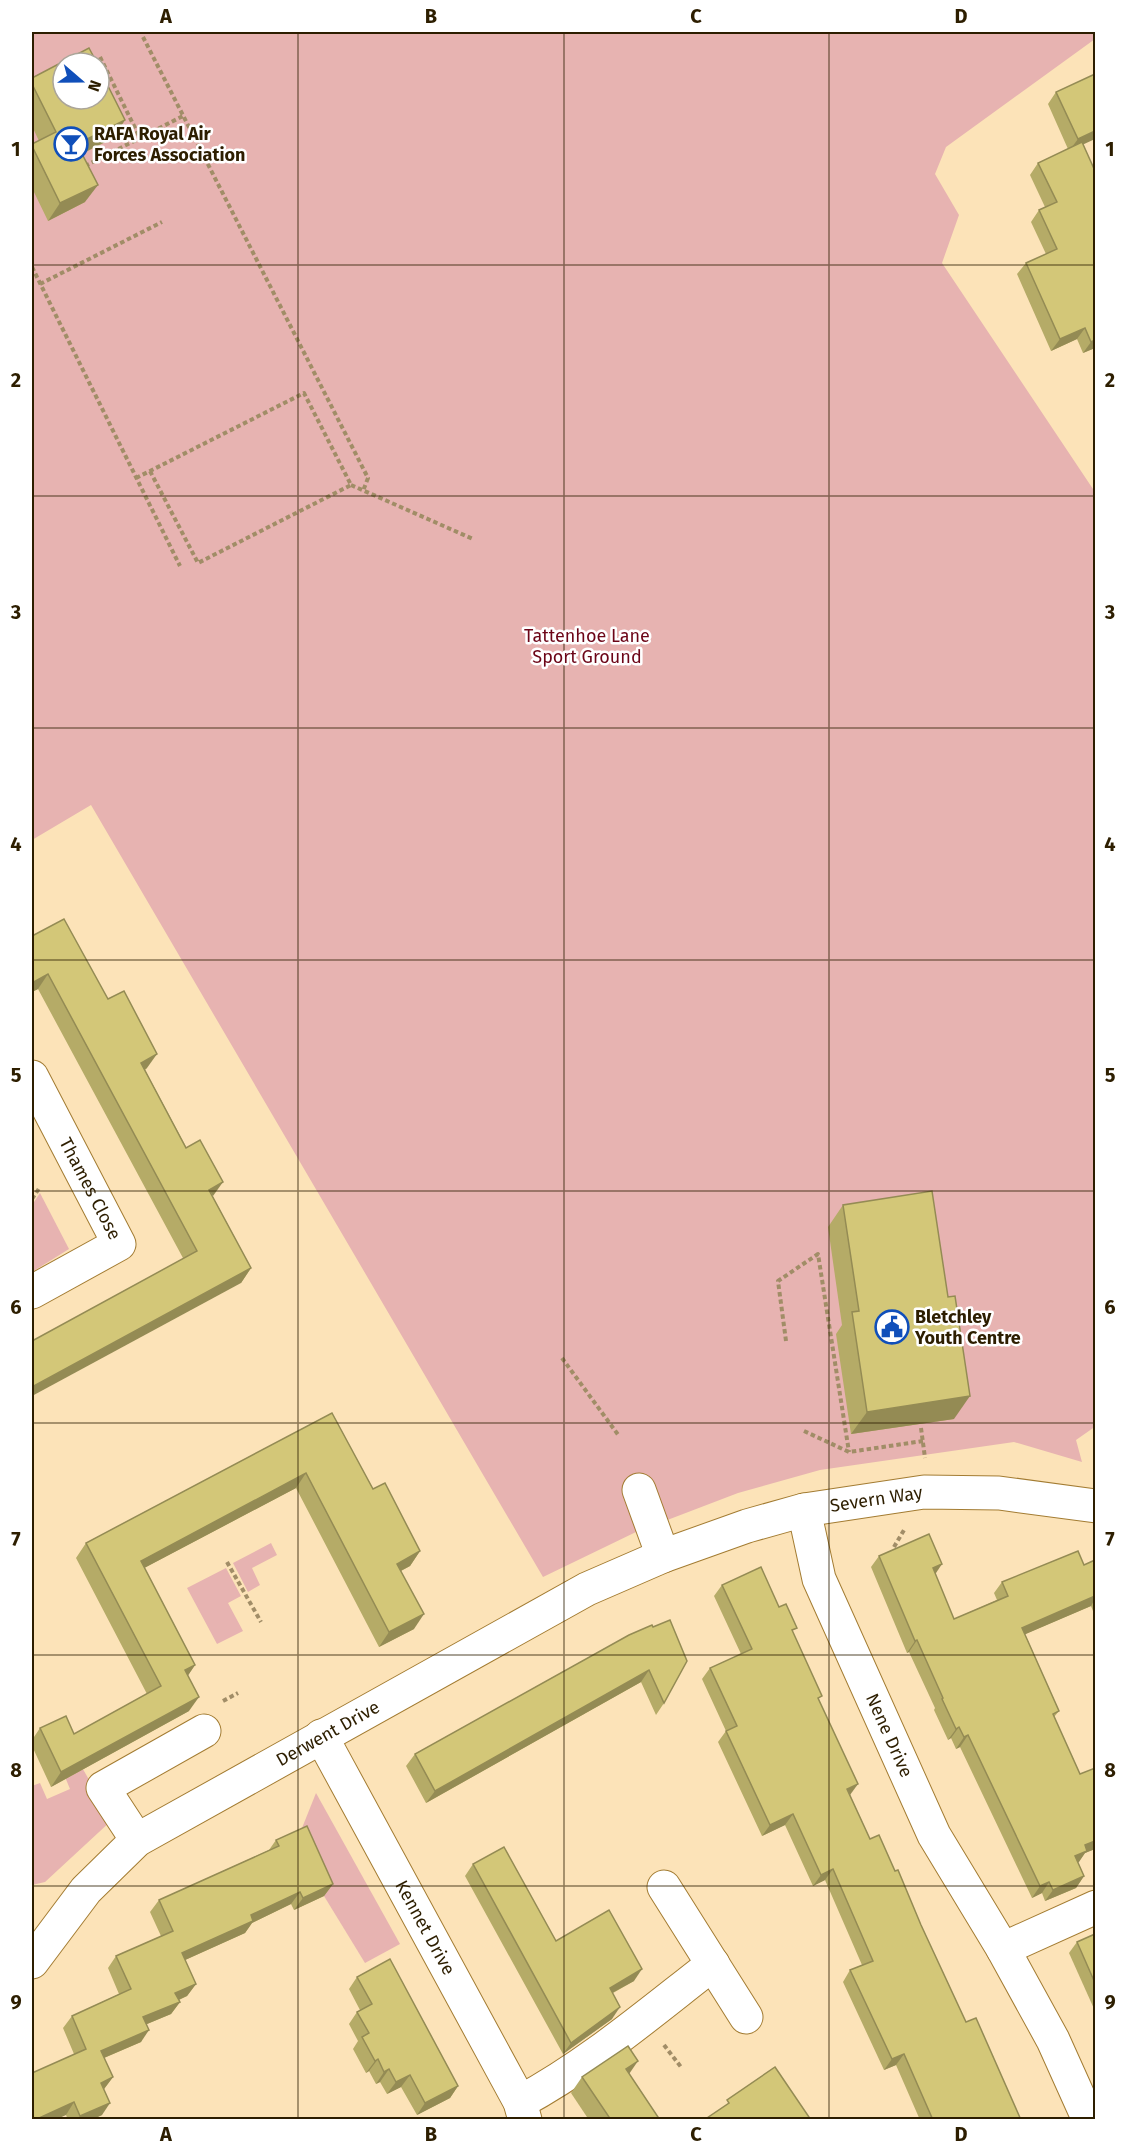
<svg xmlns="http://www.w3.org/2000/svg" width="1127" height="2151" viewBox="0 0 1127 2151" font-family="'Fira Sans',sans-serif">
  <rect width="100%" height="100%" fill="#fce3b8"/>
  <g fill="#e7b3b1" fill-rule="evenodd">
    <path d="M32 32H1095V39L946 147 935 174 959 215 942 263 1095 492 1096 1426 1076 1440 1082 1462 1014 1442 820 1470 738 1493 636 1532 543 1577 91 805 32 840ZM63 63H99V99H63Z"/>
    <path d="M40 1193 69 1249 32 1272V1205Z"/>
    <path d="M271 1543 277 1555 252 1568 260 1585 248 1592 233 1563Z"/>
    <path d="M226 1568 241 1596 228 1603 243 1631 217 1644 187 1588Z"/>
    <path d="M80 1764 112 1820 45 1882 32 1885V1786L40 1783 47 1799 70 1789 63 1772Z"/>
    <path d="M316 1793 400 1944 365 1963 324 1896 298 1838Z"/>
  </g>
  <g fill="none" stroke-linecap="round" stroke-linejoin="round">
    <defs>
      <g id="minor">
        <path id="s1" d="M32 1077 119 1244 32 1292"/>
        <path d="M639 1490 663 1556"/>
        <path id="s2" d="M804 1510 819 1579 934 1835 1003 1949 1053 2040 1089 2120"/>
        <path id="s3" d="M321 1736 520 2102 525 2120"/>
        <path d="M137 1840 103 1788 204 1731"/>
        <path d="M664 1887 746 2017"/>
        <path d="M1003 1949 1096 1907"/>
        <path id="s4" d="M32 1962 86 1890 137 1840 587 1589 663 1556 747 1526 804 1510 924 1492 999 1493 1096 1506"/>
        <path d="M520 2102C589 2065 651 2012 713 1964"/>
      </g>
    </defs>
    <use href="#minor" stroke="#a37c32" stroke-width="35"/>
    <g stroke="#a18d67" stroke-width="4" stroke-dasharray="4.5 3" stroke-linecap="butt">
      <path d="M143 37 368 478 363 491"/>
      <path d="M100 57 140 138"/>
      <path d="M85 166 183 116"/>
      <path d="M32 267 180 566"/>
      <path d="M40 284 162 222"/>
      <path d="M136 478 150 471 304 393 351 485 198 563 150 471"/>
      <path d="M351 485 473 539"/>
      <path d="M32 1199 40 1187"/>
      <path d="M786 1341 778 1281 818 1254 849 1452"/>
      <path d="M562 1358 619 1436"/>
      <path d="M921 1428 925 1458"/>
      <path d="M804 1431 849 1452 923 1441"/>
      <path d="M894 1547 904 1530"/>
      <path d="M227 1562 261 1622"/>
      <path d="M223 1701 238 1693"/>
      <path d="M664 2045 681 2067"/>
    </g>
    <use href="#minor" stroke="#fff" stroke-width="33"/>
  </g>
  <g fill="#b5ab67">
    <path d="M32 78 125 120 113 138 82 154 85 202 48 221 32 188V144L39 141 32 126Z"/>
    <path d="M1056 92 1083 145 1095 348 1083 353 1077 339 1051 351 1017 274 1026 263 1046 254 1031 222 1039 210 1045 207 1030 175 1038 163 1068 149 1048 104Z"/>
    <path d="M32 936 108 999 147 1068 145 1070 251 1268 241 1283 183 1258 38 989 32 992Z"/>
    <path d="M843 1205 954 1419 851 1434 836 1334 842 1325 828 1227Z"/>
    <path d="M332 1413 373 1489 420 1551 410 1566 401 1571 414 1629 379 1647 296 1488 144 1568 195 1665 188 1675 189 1711 51 1787 32 1746V1740L40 1728 74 1734 147 1694 76 1558 86 1543Z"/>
    <path d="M879 1556 935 1574 954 1619 997 1600 994 1593 1002 1582 1084 1565 1095 1560V1616L1091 1606 1025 1634 1059 1711 1054 1717 1080 1774 1095 1768V1849L1085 1853 1078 1862 1084 1876 1076 1888 1045 1901 1042 1893 1032 1898 960 1747 956 1749 951 1738 948 1740 934 1710 935 1708 909 1652 907 1653 871 1567Z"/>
    <path d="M722 1585 779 1607 793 1634 819 1700 850 1795 870 1839 921 1925 966 2022 1021 2120H920L896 2065 884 2070 843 1982 850 1970 862 1965 825 1880 813 1886 785 1825 762 1836 718 1742 726 1731 702 1679 710 1668 741 1654 714 1596Z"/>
    <path d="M652 1625 664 1703 656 1715 641 1682 426 1803 406 1766 415 1754Z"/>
    <path d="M276 1840 333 1884 324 1896 294 1910 291 1904 252 1923 245 1933 185 1960 196 1984 187 1996 179 2000 180 2002 171 2014 147 2024 141 2042 104 2058 113 2077 104 2089 102 2115 91 2120H68L66 2115 74 2054 63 2028 72 2016 119 1994 108 1968 116 1956 161 1936 150 1912 159 1900 269 1850Z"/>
    <path d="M473 1864 556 1941 634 1981 613 1993 612 2019 563 2054 465 1876Z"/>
    <path d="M1095 1934V2011L1069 1953 1077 1942Z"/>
    <path d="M357 1977 458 2086 450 2098 417 2115 401 2087 387 2094 380 2082 376 2084 369 2071 366 2073 353 2049 358 2041 349 2024 357 2012 360 2010 349 1989Z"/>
    <path d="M629 2074 660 2120H589L571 2093 582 2077Z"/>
  </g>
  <g fill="#948b54">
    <path d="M125 120 113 138 65 162 77 144Z"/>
    <path d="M1095 131V139L1069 151 1078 139Z"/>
    <path d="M98 185 85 202 48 221 60 203Z"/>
    <path d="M1085 328 1077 339 1051 351 1060 339Z"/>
    <path d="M1095 340V348L1083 353 1091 342Z"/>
    <path d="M48 974 38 989 32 992V983Z"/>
    <path d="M157 1054 147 1068 131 1077 141 1063Z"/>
    <path d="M223 1182 213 1196 209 1190Z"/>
    <path d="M251 1268 241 1283 32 1396V1387Z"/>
    <path d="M970 1396 954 1419 851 1434 867 1412Z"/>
    <path d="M306 1473 296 1488 131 1575 141 1561Z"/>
    <path d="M420 1551 410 1566 387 1578 397 1564Z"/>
    <path d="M942 1564 934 1576 933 1568Z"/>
    <path d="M1095 1596V1599L1091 1606 1014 1639 1022 1628Z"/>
    <path d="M424 1614 414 1629 379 1647 389 1632Z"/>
    <path d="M917 1640 909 1652 907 1653 915 1641Z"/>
    <path d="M195 1665 185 1680V1670Z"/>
    <path d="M649 1670 641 1682 426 1803 435 1791Z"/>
    <path d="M199 1697 189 1711 51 1787 61 1772Z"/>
    <path d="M959 1727 951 1738 948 1740 956 1729Z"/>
    <path d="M968 1735 960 1747 956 1749 964 1737Z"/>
    <path d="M858 1784 850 1795 847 1789Z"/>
    <path d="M793 1814 785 1825 762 1836 770 1825Z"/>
    <path d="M1095 1841V1849L1085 1853 1079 1862 1067 1867 1075 1856 1085 1845Z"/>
    <path d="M833 1869 825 1880 813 1886 821 1875Z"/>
    <path d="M1084 1876 1076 1888 1045 1901 1053 1890Z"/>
    <path d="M1049 1882 1042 1893 1032 1898 1040 1886Z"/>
    <path d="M333 1884 324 1896 294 1910 303 1898Z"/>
    <path d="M300 1892 291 1904 252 1923 245 1933 174 1965 182 1953 251 1915Z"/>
    <path d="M642 1969 634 1981 601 1999 610 1988Z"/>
    <path d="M196 1984 187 1996 167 2005 175 1993Z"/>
    <path d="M180 2002 171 2014 135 2029 143 2017Z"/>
    <path d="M620 2007 612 2019 563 2054 571 2043Z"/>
    <path d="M149 2030 141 2042 92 2063 101 2051Z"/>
    <path d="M904 2054 896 2065 884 2070 892 2059Z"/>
    <path d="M378 2059 369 2071 366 2073 375 2061Z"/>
    <path d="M638 2061 627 2077 626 2069Z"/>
    <path d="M389 2069 380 2082 376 2084 384 2072Z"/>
    <path d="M410 2075 401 2087 387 2094 396 2082Z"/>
    <path d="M113 2077 104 2089 101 2083Z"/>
    <path d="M458 2086 450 2098 417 2115 425 2103Z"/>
    <path d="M74 2102 66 2115 55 2120H32V2117Z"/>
    <path d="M110 2103 102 2115 91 2120H78L80 2116Z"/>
  </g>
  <g fill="#d3c778" stroke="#948b54" stroke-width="1.5">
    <path d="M89 48 97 63H63V99H99V68L125 120 77 144 98 185 60 203 32 146V144L56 132 32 84V78Z"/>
    <path d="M1095 74V131L1078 139 1056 92Z"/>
    <path d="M1082 142 1095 171V340L1091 342 1085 328 1060 339 1026 263 1057 249 1039 210 1057 202 1038 163Z"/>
    <path d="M64 919 108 999 124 991 157 1054 141 1063 186 1148 200 1140 223 1182 209 1190 251 1268 32 1387V1341L197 1251 48 974 32 983V936Z"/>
    <path d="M932 1191 948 1297 955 1296 970 1396 867 1412 852 1312 859 1311 843 1205Z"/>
    <path d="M332 1413 373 1489 385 1483 420 1551 397 1564 424 1614 389 1632 306 1473 141 1561 195 1665 185 1670 199 1697 61 1772 40 1728 66 1716 74 1734 161 1686 86 1543Z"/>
    <path d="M929 1534 942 1564 933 1568 954 1619 1008 1596 1002 1582 1078 1551 1084 1565 1095 1560V1596L1022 1628 1059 1711 1053 1714 1080 1774 1095 1768V1841L1085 1845 1087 1851 1075 1856 1084 1876 1053 1890 1049 1882 1040 1886 968 1735 964 1737 959 1727 956 1729 942 1699 943 1698 917 1640 915 1641 879 1556Z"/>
    <path d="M761 1567 779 1607 786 1604 797 1628 792 1630 822 1696 818 1698 858 1784 847 1789 870 1839 879 1835 895 1871 898 1870 921 1925 966 2022 976 2018 1021 2120H933L904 2054 892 2059 850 1970 873 1961 833 1869 821 1875 793 1814 770 1825 726 1731 737 1726 710 1668 752 1649 722 1585Z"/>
    <path d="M670 1620 687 1661 664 1703 649 1670 435 1791 415 1754 629 1635 652 1625 653 1627Z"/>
    <path d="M307 1826 333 1884 303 1898 300 1892 251 1915 253 1921 182 1953 196 1984 175 1993 180 2002 143 2017 149 2030 101 2051 113 2077 101 2083 110 2103 80 2116 74 2102 37 2119 32 2117V2073L86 2049 72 2016 131 1989 116 1956 173 1931 159 1900 279 1846 276 1840Z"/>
    <path d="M504 1847 556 1941 609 1910 642 1969 610 1988 620 2007 571 2043 473 1864Z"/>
    <path d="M1095 1934V1983L1077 1942Z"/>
    <path d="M390 1959 458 2086 425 2103 410 2075 396 2082 389 2069 384 2072 378 2059 375 2061 362 2037 369 2033 357 2012 372 2004 357 1977Z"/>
    <path d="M628 2046 638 2061 626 2069 660 2120H611L582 2077Z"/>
    <path d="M775 2067 811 2120H704L729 2103 727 2100Z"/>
  </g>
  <path fill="none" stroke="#2d1e00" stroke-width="1.5" stroke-opacity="0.55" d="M298 32V2120M564 32V2120M829 32V2120M32 265H1096M32 496H1096M32 728H1096M32 960H1096M32 1191H1096M32 1423H1096M32 1655H1096M32 1886H1096"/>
  <defs>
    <symbol id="bar-ring" viewBox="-11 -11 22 22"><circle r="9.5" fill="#fff" stroke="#104fba" stroke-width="1.5"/><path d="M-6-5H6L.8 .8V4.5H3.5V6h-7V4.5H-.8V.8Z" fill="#104fba"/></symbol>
    <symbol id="civic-ring" viewBox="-11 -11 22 22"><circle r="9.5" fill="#fff" stroke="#104fba" stroke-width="1.5"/><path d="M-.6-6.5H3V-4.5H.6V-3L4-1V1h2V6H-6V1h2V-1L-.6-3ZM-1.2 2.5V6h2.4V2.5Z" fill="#104fba"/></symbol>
  </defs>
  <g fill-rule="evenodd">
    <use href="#bar-ring" x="52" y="125" width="38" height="38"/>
    <use href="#civic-ring" x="873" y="1308" width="38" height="38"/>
  </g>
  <g text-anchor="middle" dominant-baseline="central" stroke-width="5" stroke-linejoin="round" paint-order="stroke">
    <g font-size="18" font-weight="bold" fill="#2d1e00" stroke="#fff" text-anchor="start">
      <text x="94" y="134">RAFA Royal Air<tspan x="94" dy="21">Forces Association</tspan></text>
      <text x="915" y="1317">Bletchley<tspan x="915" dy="21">Youth Centre</tspan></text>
    </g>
    <g font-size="18" fill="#6c0517" stroke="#fff">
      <text x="587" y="636">Tattenhoe Lane<tspan x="587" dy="21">Sport Ground</tspan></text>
    </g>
    <g font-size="18" fill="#2d1e00" stroke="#fff">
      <text stroke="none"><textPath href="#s1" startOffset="126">Thames Close</textPath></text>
      <text stroke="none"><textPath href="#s4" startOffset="981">Severn Way</textPath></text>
      <text stroke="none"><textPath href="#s4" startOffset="380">Derwent Drive</textPath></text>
      <text stroke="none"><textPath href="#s2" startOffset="242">Nene Drive</textPath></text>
      <text stroke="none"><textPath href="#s3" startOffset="218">Kennet Drive</textPath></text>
    </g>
  </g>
  <rect width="1127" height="2151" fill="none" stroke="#ffffff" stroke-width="66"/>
  <g transform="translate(81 81) rotate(110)"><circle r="28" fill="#ffffff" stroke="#aba599" stroke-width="1.5"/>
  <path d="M0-4.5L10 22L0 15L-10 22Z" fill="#104fba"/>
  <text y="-9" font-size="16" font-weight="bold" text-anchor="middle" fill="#2d1e00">N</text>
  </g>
  <rect x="33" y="33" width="1061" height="2085" fill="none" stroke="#2d1e00" stroke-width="2"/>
  <g font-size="20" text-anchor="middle" font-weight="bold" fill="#2d1e00">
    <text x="166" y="23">A</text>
    <text x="431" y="23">B</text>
    <text x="696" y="23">C</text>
    <text x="961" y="23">D</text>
    <text x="16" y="156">1</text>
    <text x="1110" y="156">1</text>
    <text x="16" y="387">2</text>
    <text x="1110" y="387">2</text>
    <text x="16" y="619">3</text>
    <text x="1110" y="619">3</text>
    <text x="16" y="851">4</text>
    <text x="1110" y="851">4</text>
    <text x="16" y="1082">5</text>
    <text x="1110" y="1082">5</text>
    <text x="16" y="1314">6</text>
    <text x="1110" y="1314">6</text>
    <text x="16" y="1546">7</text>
    <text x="1110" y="1546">7</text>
    <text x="16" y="1777">8</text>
    <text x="1110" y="1777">8</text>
    <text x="16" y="2009">9</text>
    <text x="1110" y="2009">9</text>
    <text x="166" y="2141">A</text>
    <text x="431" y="2141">B</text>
    <text x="696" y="2141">C</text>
    <text x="961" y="2141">D</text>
  </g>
</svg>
